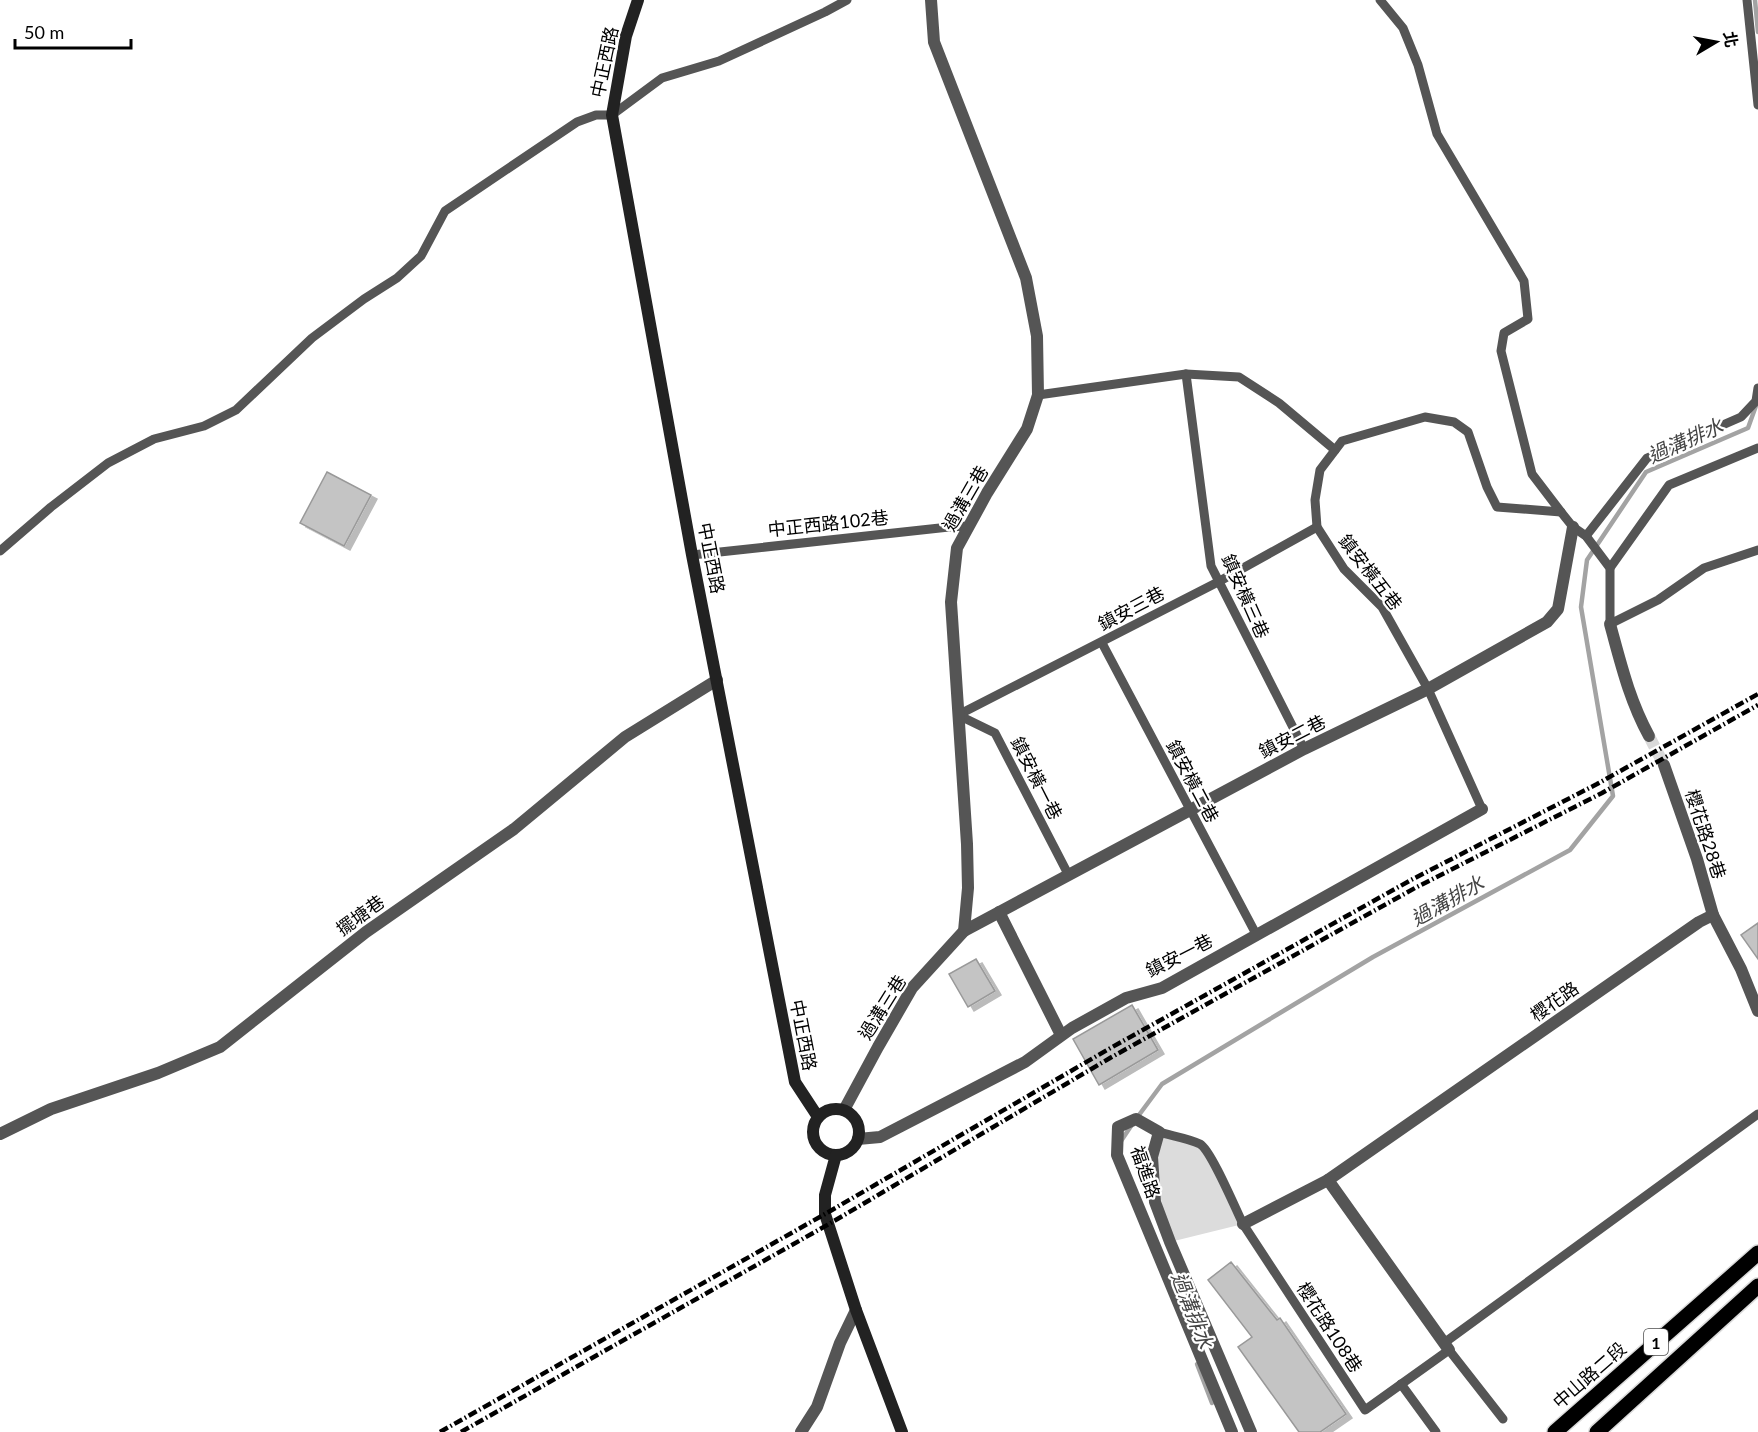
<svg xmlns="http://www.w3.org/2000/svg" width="1758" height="1432" viewBox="0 0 1758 1432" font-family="Lato,'Noto Sans TC',sans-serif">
  <defs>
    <filter id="shadow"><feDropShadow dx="6" dy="4" stdDeviation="0" flood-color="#0004"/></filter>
  </defs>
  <rect width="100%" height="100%" fill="#fff"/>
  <path fill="#dcdcdc" d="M1159 1132 1202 1145 1243 1224 1170 1242 1152 1157Z"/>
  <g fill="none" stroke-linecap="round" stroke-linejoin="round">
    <g stroke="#a3a3a3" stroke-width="4.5">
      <path d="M1755 0 1758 32"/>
      <path d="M1136 1119 1162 1084 1373 957 1570 850 1613 796 1581 607 1587 560 1646 472 1748 428 1757 403"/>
      <path d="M1121 1141 1131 1126"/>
      <path d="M1197 1364 1212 1403"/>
    </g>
  </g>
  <g fill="#c4c4c4" stroke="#999" stroke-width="1.5" filter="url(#shadow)">
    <path d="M327 472 371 495 344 546 300 523Z"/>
    <path d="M1758 923V959L1741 935Z"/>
    <path d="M976 959 995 991 968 1007 949 974Z"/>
    <path d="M1132 1005 1158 1050 1099 1085 1073 1039Z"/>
    <path d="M1231 1262 1277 1320 1280 1318 1346 1414 1320 1432H1299L1238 1347 1252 1337 1208 1280Z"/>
  </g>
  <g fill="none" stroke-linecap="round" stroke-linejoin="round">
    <path stroke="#d9d9d9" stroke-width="12" stroke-dasharray="12 6" stroke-linecap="butt" d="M1649 736 1664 765"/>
    <defs>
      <g id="primary">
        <path d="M1555 1432 1758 1253"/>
        <path d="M1597 1432 1758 1286"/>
      </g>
    </defs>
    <use href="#primary" stroke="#dbdbdb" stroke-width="18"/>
    <g stroke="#555" stroke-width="9">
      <path d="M1380 0 1403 28 1418 65 1437 134 1524 281 1528 319 1504 333 1501 351 1532 474 1561 512 1573 527 1586 536 1610 568V624L1658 600 1704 568 1758 550"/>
      <path d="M1747 0 1758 105"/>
      <path d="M1186 374 1211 566 1304 749"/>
      <path d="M1038 395 1186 374 1239 377 1279 403 1335 450"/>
      <path d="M1586 536 1647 458 1741 417 1756 401 1758 388"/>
      <path d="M0 551 51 507 108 463 154 439 204 426 236 410 312 338 364 299 397 278 421 256 445 211 577 122 596 115H612L662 78 719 61 825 12 847 0"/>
      <path d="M692 555 949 527 968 526"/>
      <path d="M1610 568 1669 485 1758 448"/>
      <path d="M1102 643 1256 934"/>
      <path d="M958 715 1218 582 1317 527"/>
      <path d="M958 715 995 733 1068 874"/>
      <path d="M1482 809 1428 689 1382 607 1344 569 1317 527 1315 500 1320 470 1342 441 1425 417 1454 422 1468 432 1487 487 1497 507 1561 512"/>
      <path d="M1159 1132C1172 1136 1188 1138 1200 1144 1211 1150 1236 1210 1243 1224L1365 1410 1449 1350 1503 1419"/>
      <path d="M1444 1343 1758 1114"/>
      <path d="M1401 1384 1436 1432"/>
    </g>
    <g stroke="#555" stroke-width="12">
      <path d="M1610 624C1621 664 1629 699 1649 736"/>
      <path d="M1664 765 1697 859 1713 915 1741 969 1758 1011"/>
      <path d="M999 912 1061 1035"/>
      <path d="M964 931 1304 749 1428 689 1547 622 1558 609 1573 527"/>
      <path d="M858 1139 880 1137 1025 1062 1072 1028 1126 998 1162 988 1482 809"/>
      <path d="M1328 1180 1449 1350"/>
      <path d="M1243 1224 1328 1180 1699 922 1713 915"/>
      <path d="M801 1432 817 1407 840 1343 856 1310"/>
      <path d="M1232 1432 1117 1155 1118 1127 1136 1119 1159 1132 1152 1157 1155 1202 1170 1242 1251 1432"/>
    </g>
    <g stroke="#555" stroke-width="12">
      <path d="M844 1110 878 1047 912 988 964 931 968 888 967 844 951 602 957 548 987 493 1027 429 1038 395 1037 336 1026 278 934 42 931 0"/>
      <path d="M0 1134 51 1109 158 1073 220 1047 366 932 514 829 625 737 717 680"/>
    </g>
    <g stroke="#222" stroke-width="12">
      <path d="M638 0 626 36 612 115 692 555 795 1082 818 1117"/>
      <circle cx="836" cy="1132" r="23"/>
      <path d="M836 1155 825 1195V1214L856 1310 902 1432"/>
    </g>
    <use href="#primary" stroke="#000" stroke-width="15"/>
    <g stroke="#000" stroke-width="4.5" stroke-dasharray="9 3 1.5 3" stroke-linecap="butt">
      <path d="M440 1432 825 1214 1107 1050 1411 880 1597 784 1758 694"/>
      <path d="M461 1432 829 1224 1110 1058 1415 888 1602 793 1758 705"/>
    </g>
  </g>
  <g text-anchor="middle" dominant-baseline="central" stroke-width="4.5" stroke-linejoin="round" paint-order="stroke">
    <rect fill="#fff" stroke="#4c4c4c" stroke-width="1.5" x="1644" y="1329" width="24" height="26" rx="4.5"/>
    <g font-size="16" font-weight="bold" fill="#000">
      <text x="1656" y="1342">1</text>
    </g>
    <g font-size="18" fill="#000" stroke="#fff">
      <text transform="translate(604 62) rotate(-78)">中正西路</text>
      <text transform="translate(965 498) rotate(-60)">過溝三巷</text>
      <text transform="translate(828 523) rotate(-6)">中正西路102巷</text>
      <text transform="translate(712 558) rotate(79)">中正西路</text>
      <text transform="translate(1371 572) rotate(52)">鎮安橫五巷</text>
      <text transform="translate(1246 596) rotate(66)">鎮安橫三巷</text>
      <text transform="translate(1131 608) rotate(-28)">鎮安三巷</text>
      <text transform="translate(1292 736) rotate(-27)">鎮安二巷</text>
      <text transform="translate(1037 778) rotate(63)">鎮安橫一巷</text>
      <text transform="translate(1193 781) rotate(62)">鎮安橫二巷</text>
      <text transform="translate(1706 834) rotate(72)">櫻花路28巷</text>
      <text transform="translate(360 915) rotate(-36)">擺塘巷</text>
      <text transform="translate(1179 955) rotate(-27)">鎮安一巷</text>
      <text transform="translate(1554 1001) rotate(-35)">櫻花路</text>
      <text transform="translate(882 1007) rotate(-58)">過溝三巷</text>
      <text transform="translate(804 1035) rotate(79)">中正西路</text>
      <text transform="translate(1146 1172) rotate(71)">福進路</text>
      <text transform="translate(1330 1327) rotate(57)">櫻花路108巷</text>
      <text transform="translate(1589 1375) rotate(-41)">中山路二段</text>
    </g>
    <g font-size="20" font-style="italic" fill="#444" stroke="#fff">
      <text transform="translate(1685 440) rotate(-24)">過溝排水</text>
      <text transform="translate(1447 900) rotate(-29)">過溝排水</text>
      <text transform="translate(1193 1310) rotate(69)">過溝排水</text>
    </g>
  </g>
  <g transform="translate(1716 42) rotate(80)" stroke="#ffffff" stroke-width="4.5" paint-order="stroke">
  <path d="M0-4.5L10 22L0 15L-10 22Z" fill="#000000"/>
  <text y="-9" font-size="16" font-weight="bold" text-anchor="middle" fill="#000000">北</text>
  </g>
  <path d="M15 39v9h116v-9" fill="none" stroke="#000000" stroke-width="3"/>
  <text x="24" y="39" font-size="18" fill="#000000" stroke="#ffffff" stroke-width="4.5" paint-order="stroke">50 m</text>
</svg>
